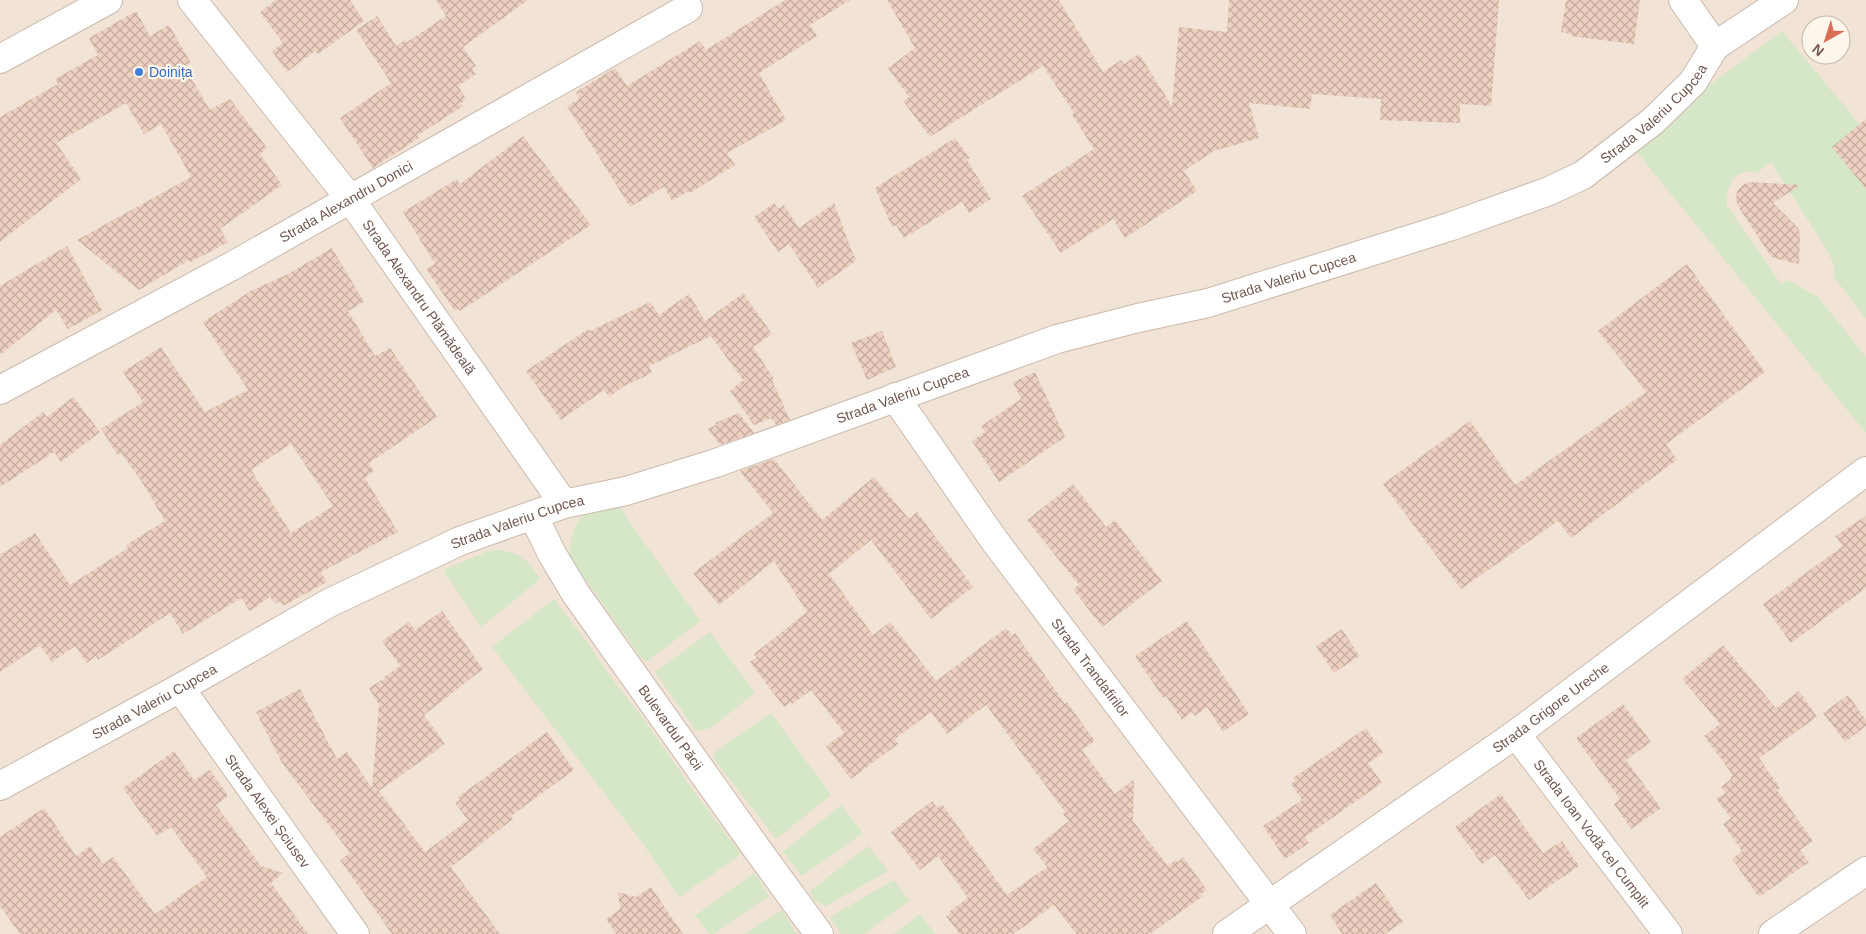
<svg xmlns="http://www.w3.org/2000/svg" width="1866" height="934" viewBox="0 0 1866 934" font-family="Arial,sans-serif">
  <defs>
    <pattern id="building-cross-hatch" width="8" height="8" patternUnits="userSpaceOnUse" patternTransform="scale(1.25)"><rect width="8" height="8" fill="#edd0c0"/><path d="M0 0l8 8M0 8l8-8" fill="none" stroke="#c4ac9e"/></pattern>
  </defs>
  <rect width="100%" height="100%" fill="#faf1e6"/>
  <path fill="#f1e3d5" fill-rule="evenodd" d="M0 0H1866V934H0ZM1811 25H1841V55H1811Z"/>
  <g fill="#d5e7c6">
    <path d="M1782 31 1866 132V319L1834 277V264L1825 247 1771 162 1756 173C1736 165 1724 189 1727 206L1781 284 1788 280 1818 297 1866 357V433L1635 150 1708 86Z"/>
    <path d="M619 504 630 523 700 621 646 662 640 656 570 558C568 539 575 519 591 508 598 504 611 505 619 504Z"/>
    <path d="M500 550C518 553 531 560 539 578L537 582 481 627 443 570 488 551Z"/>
    <path d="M554 599 595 653 607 672 645 721 698 797 740 853 738 857 679 897 641 841 492 647Z"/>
    <path d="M710 632 755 693 709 729 696 731 655 672Z"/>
    <path d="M771 713 831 795 776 839 713 758 716 751Z"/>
    <path d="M841 805 863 833 802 876 783 852Z"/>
    <path d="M868 846 888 871 826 906 815 901 809 892Z"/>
    <path d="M754 873 769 896 713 934H710L695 916Z"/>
    <path d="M894 880 909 901 864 934H841L830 917Z"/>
    <path d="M782 910 797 934H744Z"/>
    <path d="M920 914 935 934H894Z"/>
  </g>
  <g fill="url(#building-cross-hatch)" fill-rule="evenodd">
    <path d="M276 0H350L364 21 318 54 315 51 287 72 272 51 283 43 260 12Z"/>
    <path d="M436 0H528L463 47 476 66 472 68 476 74 458 86 466 99 461 103 463 106 417 136 419 138 373 168 340 118 391 83 356 30 377 16 396 46 405 40 407 42 446 16Z"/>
    <path d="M785 0H850L810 25 817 36 759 73 786 120 727 153 735 165 690 193 689 191 672 201 664 187 630 207 567 106 579 99 576 92 615 68 627 86 700 41 706 50Z"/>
    <path d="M887 0H1059L1103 72 1121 60 1124 64 1139 54 1172 106 1179 27 1227 32 1229 0H1499L1491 106 1460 104V123L1380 120 1381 99 1312 94 1310 109 1249 103 1259 138 1214 151 1184 171 1197 191 1125 238 1113 219 1061 253 1022 196 1094 149 1072 115 1074 113 1043 66 930 137 903 101 909 97 888 68 915 48Z"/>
    <path d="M1566 0H1640L1634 44 1571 36V34L1561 32Z"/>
    <path d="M136 11 150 36 169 25 191 63 184 66 210 110 230 99 267 148 260 154 282 185 220 229 228 242 191 262 189 260 139 290 77 240 191 177 161 124 144 134 126 103 56 143 81 179 0 242V117L58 84 55 79 98 55 89 38Z"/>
    <path d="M1866 119V189L1832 147Z"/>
    <path d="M523 136 591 225 460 311 459 309 455 311 426 269 435 264 403 212 457 179 460 184Z"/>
    <path d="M955 138 970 158 967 160 991 199 969 213 962 202 904 238 896 225 892 227 875 188Z"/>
    <path d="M1750 182 1800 185 1773 203 1798 228 1800 233 1799 264 1774 258 1770 255 1738 206 1736 200 1737 191 1743 185Z"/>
    <path d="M774 203 778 209 784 205 799 228 834 203 853 254 857 260 818 288 789 244 778 252 754 217Z"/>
    <path d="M67 246 102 310 68 329 56 310 0 355V286Z"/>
    <path d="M332 248 364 302 348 311 375 356 390 348 437 417 369 463 374 471 365 478 398 532 321 572 327 582 283 606 280 601 275 604 270 597 250 611 241 598 183 634 170 613 98 660 96 656 87 663 75 646 52 662 40 645 0 672V555L35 533 70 585 128 548 126 545 165 521 142 482 121 453 118 455 101 429 143 402 123 372 161 347 205 412 248 390 203 322 251 291 288 274ZM291 444 333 506 291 533 251 470Z"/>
    <path d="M1687 264 1765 372 1666 444 1677 460 1571 538 1558 521 1461 589 1383 484 1470 421 1515 485 1646 392 1598 331Z"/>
    <path d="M743 293 772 334 753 347 774 379 772 380 790 420 776 425 771 418 754 425 730 391 743 380 711 336 649 366 652 373 624 386 609 397 604 390 561 420 526 371 588 329 590 331 650 302 659 315 689 294 705 321Z"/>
    <path d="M882 331 896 367 867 380 851 343Z"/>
    <path d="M1035 372 1065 437 999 482 972 441 985 432 981 426 1021 399 1013 382Z"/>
    <path d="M73 397 100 432 61 462 54 452 0 487V445L43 412 47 417Z"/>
    <path d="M739 413 754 433 720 445 708 429 716 425 715 423Z"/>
    <path d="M774 459 822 520 874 477 909 519 917 512 973 587 931 619 871 540 829 574 873 635 890 622 936 681 1006 628 1012 635 1015 633 1065 704 1067 702 1095 741 1082 750 1115 794 1134 779 1133 821 1168 866 1176 860 1178 862 1183 857 1207 890 1201 894 1203 896 1150 934H1076L1054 905 1013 934H959L946 916 951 913 950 911 968 898 938 856 920 870 891 832 932 801 937 808 942 804 1007 895 1047 867 1033 849 1069 821 1063 814 1065 812 986 705 947 734 931 712 895 739 898 744 851 779 826 746 844 733 811 690 792 704 791 702 784 707 750 662 757 657 754 654 807 612 774 561 719 605 693 573 773 513 740 471Z"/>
    <path d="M1073 484 1106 527 1115 520 1162 581 1102 627 1073 589 1079 585 1027 520Z"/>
    <path d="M1866 516V588L1791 643 1763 604 1843 546 1835 536Z"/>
    <path d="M442 611 483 669 424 715 445 744 379 791 425 852 468 820 455 803 460 800 458 797 547 732 574 770 511 816 513 819 451 867 500 934H392L340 860 350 853 282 763 256 712 300 689 337 759 347 752 372 788 379 705 369 688 385 678 384 677 400 666 382 641 409 622 415 630Z"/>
    <path d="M1187 621 1249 714 1223 732 1207 707 1195 716 1192 712 1182 720 1166 696 1163 698 1135 656Z"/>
    <path d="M1342 629 1359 656 1334 673 1316 646Z"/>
    <path d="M1723 645 1776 708 1799 691 1817 717 1759 758 1780 788 1777 790 1813 841 1800 850 1809 862 1759 897 1732 859 1742 851 1723 824 1731 818 1716 799 1725 793 1721 787 1731 779 1730 777 1733 775 1704 736 1720 724 1682 679Z"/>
    <path d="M1848 695 1866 720V726L1845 742 1823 713Z"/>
    <path d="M1623 704 1651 742 1626 760 1661 808 1631 829 1614 804 1620 799 1576 738Z"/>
    <path d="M1366 728 1383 753 1368 763 1382 783 1305 837 1309 843 1285 859 1263 826 1302 800 1291 784 1295 781 1293 778Z"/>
    <path d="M174 751 194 780 210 770 227 794V797L216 805 261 866 283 873 271 883 308 934H20L0 906V837L44 808 76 856 90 846 103 864 113 857 155 914 207 877 171 827 157 836 123 788Z"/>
    <path d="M1501 794 1543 853 1562 841 1579 866 1529 900 1495 855 1482 864 1455 827Z"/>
    <path d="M1376 883 1403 922 1385 934H1342L1330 915Z"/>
    <path d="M651 887 683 934H616L606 919 620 909 618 892 636 897Z"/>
  </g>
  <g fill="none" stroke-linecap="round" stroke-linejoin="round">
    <defs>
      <g id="minor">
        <path id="s1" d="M192 0 351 200 564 504"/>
        <path d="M1683 0 1715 46"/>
        <path d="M0 59 108 0"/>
        <path id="s2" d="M0 390 232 266 688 8"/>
        <path id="s3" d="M895 397 994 540 1292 934"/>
        <path id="s4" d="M533 515 552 554 576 594 757 849 819 934"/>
        <path id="s5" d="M180 688 355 934"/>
        <path id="s6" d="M1516 734 1668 934"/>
        <path id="s7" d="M0 786 180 688 329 603 460 541 564 504 626 491 716 463 1057 339 1138 318 1208 303 1452 226 1549 191 1583 175 1653 121 1693 82 1715 46 1784 0"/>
        <path id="s8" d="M1227 934 1516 734 1866 471"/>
        <path d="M1773 934 1866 871"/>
      </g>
    </defs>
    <use href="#minor" stroke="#cbb9ad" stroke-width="30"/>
    <use href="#minor" stroke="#fff" stroke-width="28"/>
  </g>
  <circle fill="#3f7fe0" stroke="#fdf6ec" stroke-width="2" cx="139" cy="72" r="5"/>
  <g text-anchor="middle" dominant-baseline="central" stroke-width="4.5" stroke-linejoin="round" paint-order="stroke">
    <g font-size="14" fill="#366cbe" stroke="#fdf6ec" text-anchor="start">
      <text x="149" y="72">Doinița</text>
    </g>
    <g font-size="14" fill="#71584d" stroke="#fdf6ec">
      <text stroke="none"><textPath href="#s7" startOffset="1798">Strada Valeriu Cupcea</textPath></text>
      <text stroke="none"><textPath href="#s2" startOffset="394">Strada Alexandru Donici</textPath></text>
      <text stroke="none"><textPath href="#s7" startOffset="1392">Strada Valeriu Cupcea</textPath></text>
      <text stroke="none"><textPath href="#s1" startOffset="374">Strada Alexandru Plămădeală</textPath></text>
      <text stroke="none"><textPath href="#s7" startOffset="988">Strada Valeriu Cupcea</textPath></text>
      <text stroke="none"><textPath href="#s7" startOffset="582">Strada Valeriu Cupcea</textPath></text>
      <text stroke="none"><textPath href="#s3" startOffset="334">Strada Trandafirilor</textPath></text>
      <text stroke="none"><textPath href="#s7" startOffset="176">Strada Valeriu Cupcea</textPath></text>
      <text stroke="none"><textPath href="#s8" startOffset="395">Strada Grigore Ureche</textPath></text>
      <text stroke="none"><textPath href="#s4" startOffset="254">Bulevardul Păcii</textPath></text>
      <text stroke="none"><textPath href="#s5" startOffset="151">Strada Alexei Șciusev</textPath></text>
      <text stroke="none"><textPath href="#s6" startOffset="125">Strada Ioan Vodă cel Cumplit</textPath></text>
    </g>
  </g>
  <g transform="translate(1826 40) rotate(219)"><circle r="24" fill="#fdf6ec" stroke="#c5b7ac"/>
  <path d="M0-4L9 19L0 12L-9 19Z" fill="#da6d56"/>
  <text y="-8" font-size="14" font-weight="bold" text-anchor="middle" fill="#71584d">N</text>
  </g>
</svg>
